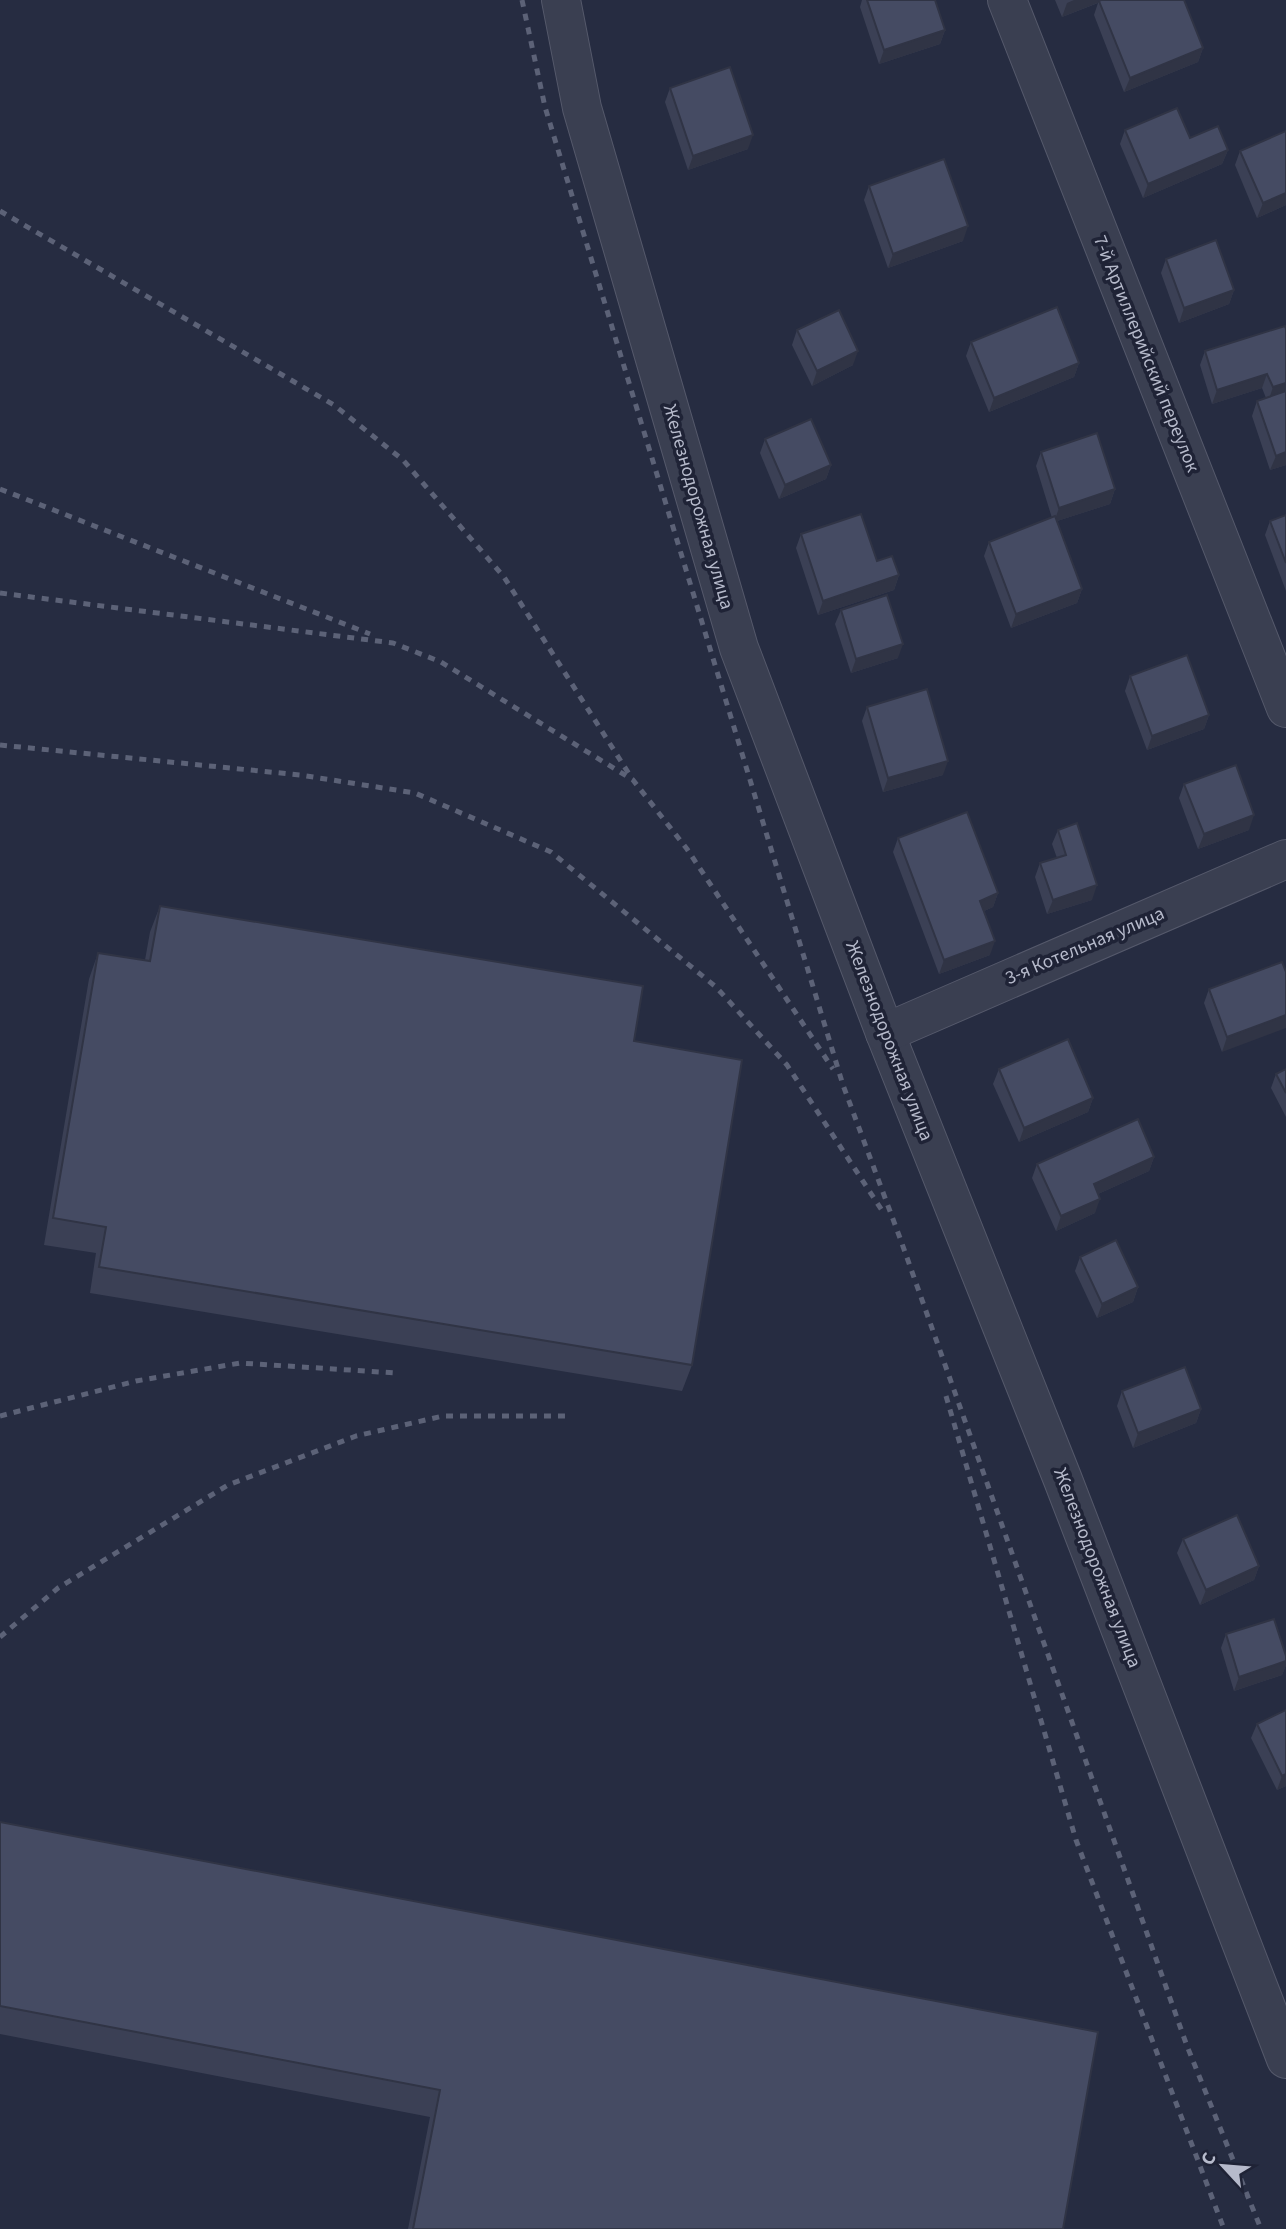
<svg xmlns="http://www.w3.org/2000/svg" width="1286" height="2229" viewBox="0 0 1286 2229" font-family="'Source Sans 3',sans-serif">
  <rect width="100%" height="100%" fill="#262c41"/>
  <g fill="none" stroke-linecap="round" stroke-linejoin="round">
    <defs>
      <g id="street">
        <path d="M561 0 582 108 739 648 885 1033 1063 1480 1286 2059"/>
        <path d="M1007 0 1286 708"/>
        <path d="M885 1033 1286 859"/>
      </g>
    </defs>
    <use href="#street" stroke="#55596b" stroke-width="40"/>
    <use href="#street" stroke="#3a3f51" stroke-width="38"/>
    <g stroke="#5c6277" stroke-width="5" stroke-dasharray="7 7" stroke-linecap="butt">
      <path d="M522 0 545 107 843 1085 900 1238 1187 2046 1261 2229"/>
      <path d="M0 211 334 405 403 460 504 577 631 777"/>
      <path d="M0 489 370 634"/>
      <path d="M0 593 393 643 441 662 633 780 687 849 833 1069"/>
      <path d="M0 745 300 775 415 793 551 852 716 987 787 1065 885 1215"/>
      <path d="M946 1396 1076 1840 1224 2229"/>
      <path d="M0 1416 136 1381 240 1363 396 1373"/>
      <path d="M0 1637 58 1588 228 1485 356 1436 443 1416H565"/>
    </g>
  </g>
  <g fill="#3b4055">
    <path d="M862 0H935L945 30 940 44 879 64 860 7Z"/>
    <path d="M1055 0H1184L1203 48 1198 62 1124 92 1094 15 1098 3 1062 17Z"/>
    <path d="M670 88 748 149 688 170 665 102Z"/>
    <path d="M1125 130 1190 138 1228 150 1222 164 1143 198 1120 144Z"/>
    <path d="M1240 151 1286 205 1257 218 1235 165Z"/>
    <path d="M869 186 963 241 888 268 864 200Z"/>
    <path d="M1166 259 1234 290 1229 304 1179 323 1161 273Z"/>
    <path d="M1285 326 1286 465 1270 470 1252 416 1257 401 1266 398 1262 388 1212 404 1200 365 1205 351Z"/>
    <path d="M797 330 853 365 812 386 792 345Z"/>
    <path d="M971 342 1079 363 1074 377 989 412 966 356Z"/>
    <path d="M765 439 831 465 826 479 779 499 760 453Z"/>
    <path d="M1041 452 1115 489 1110 504 1057 521 1082 589 1077 603 1011 628 984 556 989 542 1052 518 1036 466Z"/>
    <path d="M1286 515V591L1265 535 1270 521Z"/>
    <path d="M801 534 877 561 899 575 894 590 818 615 796 548Z"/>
    <path d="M841 610 898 658 851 673 835 624Z"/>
    <path d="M1130 676 1209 715 1204 729 1147 750 1125 691Z"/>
    <path d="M867 707 943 775 883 792 862 721Z"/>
    <path d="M1184 784 1249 830 1198 849 1179 798Z"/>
    <path d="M1058 830 1092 900 1047 914 1035 877 1040 863 1057 858 1052 844Z"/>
    <path d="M898 838 998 893 993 907 984 911 990 955 939 974 893 852Z"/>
    <path d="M160 906 634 1041 692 1365 682 1391 90 1293 96 1253 44 1245 89 979 98 953 145 960 150 932Z"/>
    <path d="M1286 972 1222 1052 1204 1003 1209 989Z"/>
    <path d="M999 1069 1093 1098 1088 1112 1019 1142 993 1084Z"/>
    <path d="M1286 1069V1117L1271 1088 1276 1074Z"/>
    <path d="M1154 1157 1149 1171 1098 1194 1095 1213 1056 1231 1032 1178 1037 1164Z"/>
    <path d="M1080 1257 1138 1287 1133 1302 1097 1318 1075 1271Z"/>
    <path d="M1122 1391 1201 1409 1196 1423 1133 1448 1117 1406Z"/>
    <path d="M1183 1539 1259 1566 1254 1580 1200 1605 1177 1553Z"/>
    <path d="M1226 1634 1286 1656V1665L1282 1675 1234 1691 1221 1648Z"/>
    <path d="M1286 1710V1786L1277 1790 1251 1738 1257 1724Z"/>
    <path d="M0 1822 1063 2229H408L430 2117 0 2034Z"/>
  </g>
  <g fill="#303445">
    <path d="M1074 0H1105L1062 17 1067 3Z"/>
    <path d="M945 30 940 44 879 64 884 50Z"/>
    <path d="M1203 48 1198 62 1124 92 1130 78Z"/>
    <path d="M753 135 748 149 688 170 693 156Z"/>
    <path d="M1228 150 1222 164 1143 198 1148 184Z"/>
    <path d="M1286 193V205L1257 218 1263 203Z"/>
    <path d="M968 226 963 241 888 268 893 254Z"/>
    <path d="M1234 290 1229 304 1179 323 1184 308Z"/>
    <path d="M858 351 853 365 812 386 817 371Z"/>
    <path d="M1079 363 1074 377 989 412 994 398Z"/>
    <path d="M1267 374 1262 388 1212 404 1217 390Z"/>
    <path d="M1286 383V395L1268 402 1273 387Z"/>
    <path d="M1286 452V465L1270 470 1276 456Z"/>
    <path d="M831 465 826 479 779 499 785 485Z"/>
    <path d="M1115 489 1110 504 1054 522 1059 508Z"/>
    <path d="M899 575 894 590 818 615 823 601Z"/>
    <path d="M1082 589 1077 603 1011 628 1016 614Z"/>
    <path d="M903 644 898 658 851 673 856 659Z"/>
    <path d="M1209 715 1204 729 1147 750 1152 736Z"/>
    <path d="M948 761 943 775 883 792 888 778Z"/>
    <path d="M1254 815 1249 830 1198 849 1204 834Z"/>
    <path d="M1097 885 1092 900 1047 914 1053 900Z"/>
    <path d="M998 893 993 907 975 915 980 901Z"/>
    <path d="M995 941 990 955 939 974 944 960Z"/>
    <path d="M1286 1015V1028L1222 1052 1227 1037Z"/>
    <path d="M1093 1098 1088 1112 1019 1142 1024 1128Z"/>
    <path d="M1154 1157 1149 1171 1089 1198 1094 1184Z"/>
    <path d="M1100 1199 1095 1213 1056 1231 1061 1216Z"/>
    <path d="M1138 1287 1133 1302 1097 1318 1102 1304Z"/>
    <path d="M1201 1409 1196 1423 1133 1448 1138 1433Z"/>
    <path d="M1259 1566 1254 1580 1200 1605 1206 1590Z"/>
    <path d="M1286 1661V1665L1282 1675 1234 1691 1239 1677Z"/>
    <path d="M1286 1774V1786L1277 1790 1282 1776Z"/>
  </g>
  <g fill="#454b63" stroke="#303445" stroke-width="2">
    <path d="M867 0H935L945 30 884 50Z"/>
    <path d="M1101 0H1184L1203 48 1130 78 1099 1Z"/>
    <path d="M730 67 753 135 693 156 670 88Z"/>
    <path d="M1177 108 1190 138 1218 126 1228 150 1148 184 1125 130Z"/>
    <path d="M1286 131V193L1263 203 1240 151Z"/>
    <path d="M944 159 968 226 893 254 869 186Z"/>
    <path d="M1216 240 1234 290 1184 308 1166 259Z"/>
    <path d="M1057 307 1079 363 994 398 971 342Z"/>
    <path d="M839 310 858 351 817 371 797 330Z"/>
    <path d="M1285 326 1286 329V383L1273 387 1267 374 1217 390 1205 351Z"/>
    <path d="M1286 391V452L1276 456 1257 401Z"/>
    <path d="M811 419 831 465 785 485 765 439Z"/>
    <path d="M1097 433 1115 489 1059 508 1041 452Z"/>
    <path d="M861 514 877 561 892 556 899 575 823 601 801 534Z"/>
    <path d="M1286 515V563L1270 521Z"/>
    <path d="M1055 516 1082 589 1016 614 989 542Z"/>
    <path d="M887 595 903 644 856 659 841 610Z"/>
    <path d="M1187 655 1209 715 1152 736 1130 676Z"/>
    <path d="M927 689 948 761 888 778 867 707Z"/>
    <path d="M1236 765 1254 815 1204 834 1184 784Z"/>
    <path d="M967 812 998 893 980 901 995 941 944 960 898 838Z"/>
    <path d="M1077 823 1097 885 1053 900 1040 863 1066 855 1058 830Z"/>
    <path d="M160 906 643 986 634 1041 742 1060 692 1365 99 1267 106 1227 53 1218 98 953 150 961Z"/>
    <path d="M1282 962 1286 972V1015L1227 1037 1209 989Z"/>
    <path d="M1068 1039 1093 1098 1024 1128 999 1069Z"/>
    <path d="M1286 1069V1093L1276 1074Z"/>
    <path d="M1138 1119 1154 1157 1094 1184 1100 1199 1061 1216 1037 1164Z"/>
    <path d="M1116 1240 1138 1287 1102 1304 1080 1257Z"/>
    <path d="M1185 1367 1201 1409 1138 1433 1122 1391Z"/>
    <path d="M1237 1515 1259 1566 1206 1590 1183 1539Z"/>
    <path d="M1274 1619 1286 1656V1661L1239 1677 1226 1634Z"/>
    <path d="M1286 1710V1774L1282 1776 1257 1724Z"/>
    <path d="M0 1822 1098 2032 1063 2229H413L440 2090 0 2006Z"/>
  </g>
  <g text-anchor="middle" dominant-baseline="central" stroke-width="7" stroke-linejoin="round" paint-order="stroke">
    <g font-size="19" fill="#b6bacb" stroke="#1f2336">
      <text transform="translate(1146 354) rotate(68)">7-й Артиллерийский переулок</text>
      <text transform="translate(698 507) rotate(74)">Железнодорожная улица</text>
      <text transform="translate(1085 946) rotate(-23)">3-я Котельная улица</text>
      <text transform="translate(889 1041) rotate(69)">Железнодорожная улица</text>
      <text transform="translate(1097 1568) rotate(69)">Железнодорожная улица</text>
    </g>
  </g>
  <g transform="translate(1223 2166) rotate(296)" stroke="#1f2336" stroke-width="5" paint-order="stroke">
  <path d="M0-5L12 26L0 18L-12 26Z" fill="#b6bacb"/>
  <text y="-10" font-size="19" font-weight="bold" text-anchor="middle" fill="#b6bacb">С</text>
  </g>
</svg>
